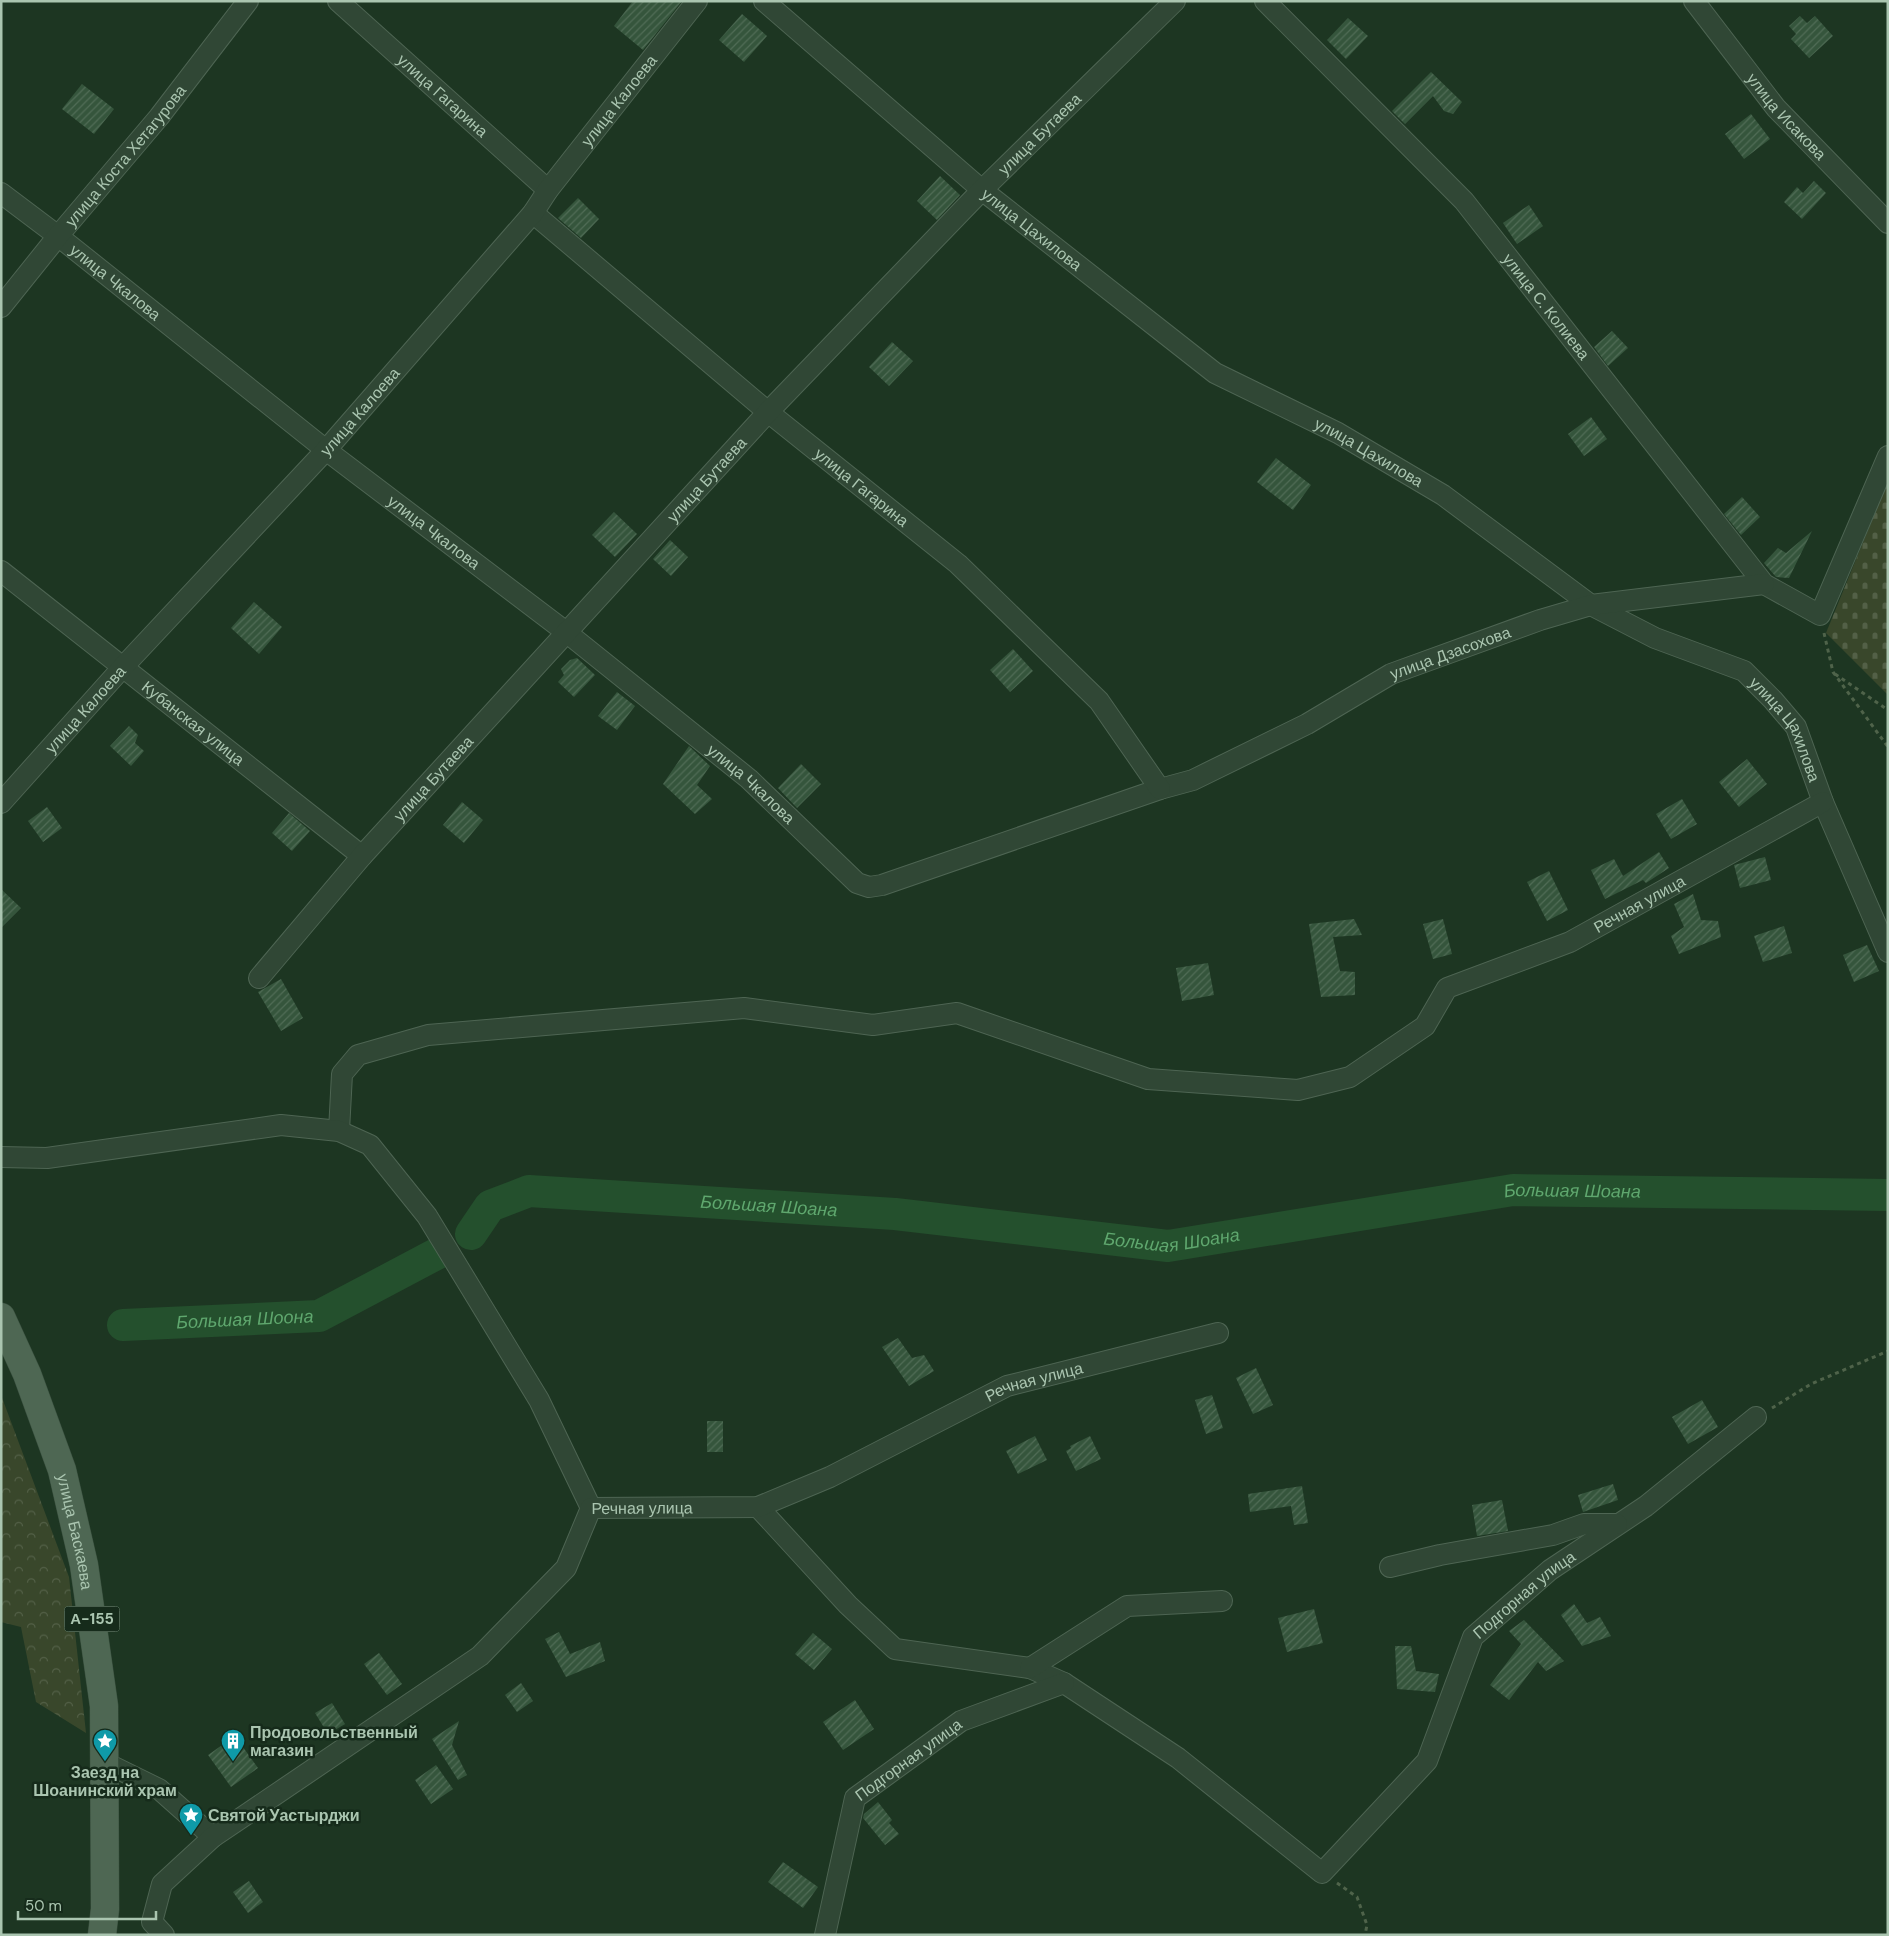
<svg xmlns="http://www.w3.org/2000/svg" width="1889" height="1936" viewBox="0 0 1889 1936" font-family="'DM Sans',sans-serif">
  <defs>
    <pattern id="forest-crowns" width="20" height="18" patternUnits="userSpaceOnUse" patternTransform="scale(1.25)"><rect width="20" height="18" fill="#39472b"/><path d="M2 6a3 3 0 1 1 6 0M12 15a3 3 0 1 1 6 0" fill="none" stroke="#536047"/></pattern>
    <pattern id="cemetery-stones" width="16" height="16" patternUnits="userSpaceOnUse" patternTransform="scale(1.25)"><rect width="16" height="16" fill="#39472b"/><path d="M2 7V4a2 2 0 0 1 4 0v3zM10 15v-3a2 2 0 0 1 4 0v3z" fill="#536047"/></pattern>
    <pattern id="building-hatch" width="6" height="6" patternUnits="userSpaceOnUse" patternTransform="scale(1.25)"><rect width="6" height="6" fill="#35553c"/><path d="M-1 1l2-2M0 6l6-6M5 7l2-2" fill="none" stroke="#506c56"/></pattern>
  </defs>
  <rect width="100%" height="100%" fill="#1d3622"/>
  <path fill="url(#forest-crowns)" d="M1 1395 69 1577 86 1733 36 1702 21 1627 1 1622Z"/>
  <path fill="url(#cemetery-stones)" d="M1888 481V695L1826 633Z"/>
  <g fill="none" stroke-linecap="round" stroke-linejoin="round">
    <g stroke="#24502d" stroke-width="32">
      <path id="s1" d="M471 1234 490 1206 529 1191 895 1214 1168 1246 1513 1190 1888 1195"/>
      <path id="s2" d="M123 1325 319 1316 442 1251"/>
    </g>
  </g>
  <g fill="url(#building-hatch)">
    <path d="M633 1H682L643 50 614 26Z"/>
    <path d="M742 14 767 36 744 62 719 40Z"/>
    <path d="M1800 16 1807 23 1815 16 1833 36 1809 58 1791 39 1796 34 1789 26Z"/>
    <path d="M1348 18 1368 36 1346 59 1327 40Z"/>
    <path d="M1431 72 1462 102 1453 114 1444 111 1433 96 1405 124 1392 111Z"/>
    <path d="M82 84 114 109 94 134 62 109Z"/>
    <path d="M1751 114 1770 139 1744 159 1725 134Z"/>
    <path d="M940 176 960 195 937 220 917 201Z"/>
    <path d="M1814 181 1826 193 1802 219 1784 202 1797 187 1803 193Z"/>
    <path d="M578 198 599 219 581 238 558 218Z"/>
    <path d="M1529 205 1543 226 1517 244 1503 223Z"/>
    <path d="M1612 331 1628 348 1608 366 1594 347Z"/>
    <path d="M892 342 913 361 889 386 869 367Z"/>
    <path d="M1591 417 1607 439 1584 456 1568 434Z"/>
    <path d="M1276 458 1311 485 1293 510 1257 482Z"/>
    <path d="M1742 497 1760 517 1741 535 1724 514Z"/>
    <path d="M614 512 637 534 615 557 592 535Z"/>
    <path d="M1812 531 1789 578 1776 577 1764 563 1778 548 1786 553Z"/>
    <path d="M670 540 688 557 671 576 653 559Z"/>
    <path d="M254 602 282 627 259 654 231 628Z"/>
    <path d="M1013 649 1033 671 1010 692 990 670Z"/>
    <path d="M577 658 595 675 574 697 558 682 564 675 561 669 570 660Z"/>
    <path d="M617 692 635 706 617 730 598 716Z"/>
    <path d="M129 726 138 735 135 743 144 751 131 766 110 746Z"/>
    <path d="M689 746 710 766 697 785 712 799 695 814 663 784Z"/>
    <path d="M1747 759 1767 784 1739 807 1719 782Z"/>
    <path d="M801 764 821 784 797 808 778 788Z"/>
    <path d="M1682 799 1697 824 1671 839 1656 814Z"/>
    <path d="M462 802 483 820 464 843 443 825Z"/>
    <path d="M47 807 62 828 43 842 28 821Z"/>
    <path d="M289 813 310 831 292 851 272 833Z"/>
    <path d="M1659 852 1669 868 1646 883 1643 880 1605 899 1591 870 1614 859 1623 876Z"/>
    <path d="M1765 857 1771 880 1740 888 1734 865Z"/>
    <path d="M1549 871 1568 910 1547 921 1527 882Z"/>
    <path d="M1 889 21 908 1 928Z"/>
    <path d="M1693 894 1701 920 1718 921 1721 937 1679 954 1671 936 1684 927 1674 904Z"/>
    <path d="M1354 919 1362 935 1333 937 1340 971 1355 972V995L1321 997 1309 924Z"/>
    <path d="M1443 919 1452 954 1433 959 1423 924Z"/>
    <path d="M1784 926 1792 953 1763 962 1754 936Z"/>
    <path d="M1867 945 1879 971 1854 982 1843 955Z"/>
    <path d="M1208 963 1214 995 1182 1001 1176 968Z"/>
    <path d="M281 979 303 1018 281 1031 258 992Z"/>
    <path d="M898 1338 912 1358 924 1355 934 1371 909 1386 882 1347Z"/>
    <path d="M1256 1368 1273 1405 1253 1414 1236 1378Z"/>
    <path d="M1212 1395 1223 1428 1206 1434 1195 1400Z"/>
    <path d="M1702 1400 1718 1427 1688 1444 1672 1417Z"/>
    <rect x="707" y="1421" width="16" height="31"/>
    <path d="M1035 1436 1047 1460 1018 1474 1006 1451Z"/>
    <path d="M1090 1436 1101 1459 1076 1471 1066 1451 1071 1448 1070 1446Z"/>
    <path d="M1613 1484 1618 1500 1583 1512 1578 1495Z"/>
    <path d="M1302 1486 1308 1523 1294 1525 1291 1506 1250 1512 1248 1494Z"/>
    <path d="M1502 1500 1508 1531 1477 1536 1472 1505Z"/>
    <path d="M1574 1604 1587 1623 1600 1617 1611 1636 1582 1646 1561 1615Z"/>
    <path d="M1314 1609 1323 1643 1287 1652 1278 1618Z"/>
    <path d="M1524 1620 1564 1661 1546 1671 1538 1662 1509 1700 1490 1685 1521 1644 1509 1631Z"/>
    <path d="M559 1632 570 1654 600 1642 605 1661 566 1677 545 1639Z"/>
    <path d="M813 1633 832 1649 814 1670 795 1654Z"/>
    <path d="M1395 1646H1411L1416 1671 1439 1674 1435 1692 1397 1689Z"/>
    <path d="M379 1653 402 1684 387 1695 364 1664Z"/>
    <path d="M521 1683 533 1701 517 1712 505 1695Z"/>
    <path d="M855 1700 874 1729 843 1750 823 1722Z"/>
    <path d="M332 1703 345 1724 328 1734 315 1713Z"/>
    <path d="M459 1721 452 1745 467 1775 458 1780 432 1739Z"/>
    <path d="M235 1736 258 1768 231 1787 208 1755Z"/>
    <path d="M436 1765 453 1789 431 1804 415 1780Z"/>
    <path d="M878 1802 892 1820 889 1823 899 1834 885 1845 863 1818 864 1814Z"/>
    <path d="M783 1862 818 1887 803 1908 768 1882Z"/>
    <path d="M249 1881 263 1902 248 1913 233 1892Z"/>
  </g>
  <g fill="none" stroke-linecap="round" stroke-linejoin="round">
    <defs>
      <g id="street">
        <path id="s3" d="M338 1 548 190"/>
        <path id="s4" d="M764 1 982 190 1215 373 1338 433 1443 495 1591 605 1655 638 1744 671 1773 700 1796 727 1823 802 1888 952"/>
        <path id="s5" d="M1265 1 1464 201 1764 584 1820 615 1888 456"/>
        <path id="s6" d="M1694 1 1776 108 1888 223"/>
        <path id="s7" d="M1 193 58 236 326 450 566 632 749 779 857 883 869 887 882 885 1160 789 1193 780 1307 724 1391 674 1540 620 1591 605 1764 584"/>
        <path id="s8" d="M533 213 768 412 958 564 1099 701 1160 789"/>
        <path id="s9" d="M1 307 58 236 159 117 248 1"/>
        <path id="s10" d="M1 571 362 856"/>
        <path id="s11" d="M1 803 122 668 326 450 533 213 548 190 697 1"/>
        <path id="s12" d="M259 978 362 856 768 412 982 190 1175 1"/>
        <path id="s13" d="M339 1131 342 1074 358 1055 428 1035 744 1008 873 1025 957 1013 1148 1079 1298 1090 1350 1077 1425 1026 1447 988 1570 942 1823 802"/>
        <path d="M1 1157 47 1158 281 1125 339 1131 370 1145 427 1216 539 1400 591 1508"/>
        <path id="s14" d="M758 1507 848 1605 895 1649 1030 1668 1064 1683 1178 1758 1322 1873 1427 1761 1473 1637 1550 1570 1646 1506 1756 1417"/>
        <path d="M1390 1567 1440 1555 1553 1535 1584 1524H1617"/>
        <path d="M1030 1668 1127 1606 1222 1601"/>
        <path d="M104 1762 159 1789 213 1837"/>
        <path id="s15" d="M164 1935 152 1922 162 1884 213 1837 480 1656 566 1568 591 1508 758 1507 830 1477 1007 1386 1218 1333"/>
        <path id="s16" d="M825 1935 855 1798 961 1721 1064 1683"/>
      </g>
      <g id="primary">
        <path id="s17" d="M1 1317 27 1374 62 1470 84 1565 104 1706 105 1909 102 1935"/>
      </g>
    </defs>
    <use href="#street" stroke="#4e6553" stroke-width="22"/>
    <use href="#primary" stroke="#3a503f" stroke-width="29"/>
    <g stroke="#4f634a" stroke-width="3" stroke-dasharray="4 4" stroke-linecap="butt">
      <path d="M1824 633 1833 672 1888 747"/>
      <path d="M1835 674 1888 710"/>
      <path d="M1772 1408 1811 1384 1888 1351"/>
      <path d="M1337 1883 1357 1897 1367 1925 1365 1935"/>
    </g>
    <use href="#street" stroke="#304735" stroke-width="20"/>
    <use href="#primary" stroke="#4e6753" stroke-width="28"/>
  </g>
  <defs>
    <symbol id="sight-pin" viewBox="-11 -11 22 30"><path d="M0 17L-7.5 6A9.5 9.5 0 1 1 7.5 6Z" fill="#0f9aa8" stroke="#162b1b"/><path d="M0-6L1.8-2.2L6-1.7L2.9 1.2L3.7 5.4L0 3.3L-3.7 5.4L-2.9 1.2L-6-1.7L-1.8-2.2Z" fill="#fff"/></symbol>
    <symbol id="building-pin" viewBox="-11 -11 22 30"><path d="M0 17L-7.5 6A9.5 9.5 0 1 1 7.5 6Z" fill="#0f9aa8" stroke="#162b1b"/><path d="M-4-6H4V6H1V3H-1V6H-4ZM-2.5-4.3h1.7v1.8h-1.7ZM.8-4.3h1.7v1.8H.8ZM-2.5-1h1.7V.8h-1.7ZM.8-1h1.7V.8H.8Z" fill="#fff"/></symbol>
  </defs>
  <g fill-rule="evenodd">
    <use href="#sight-pin" x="91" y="1727" width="28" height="38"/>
    <use href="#building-pin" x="219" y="1727" width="28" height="38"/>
    <use href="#sight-pin" x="177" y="1801" width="28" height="38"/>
  </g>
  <g text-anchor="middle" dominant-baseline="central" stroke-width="5" stroke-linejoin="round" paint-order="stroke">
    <rect fill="#162b1b" stroke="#7e9783" stroke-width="1" x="64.5" y="1606.5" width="55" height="25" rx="4"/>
    <g font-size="15" font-weight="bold" fill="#aac5b0">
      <text x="92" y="1619">А-155</text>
    </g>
    <g font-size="16" fill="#aac5b0" stroke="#162b1b">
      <text stroke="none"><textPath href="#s3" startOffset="141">улица Гагарина</textPath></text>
      <text stroke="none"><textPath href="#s11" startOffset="936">улица Калоева</textPath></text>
      <text stroke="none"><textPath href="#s6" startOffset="148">улица Исакова</textPath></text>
      <text stroke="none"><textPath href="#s12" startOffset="1150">улица Бутаева</textPath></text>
      <text stroke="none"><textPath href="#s9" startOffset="196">улица Коста Хетагурова</textPath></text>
      <text stroke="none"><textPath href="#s4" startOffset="352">улица Цахилова</textPath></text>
      <text stroke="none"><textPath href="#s7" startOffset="145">улица Чкалова</textPath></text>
      <text stroke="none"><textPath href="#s5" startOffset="416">улица С. Колиева</textPath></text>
      <text stroke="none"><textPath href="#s11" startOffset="531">улица Калоева</textPath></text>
      <text stroke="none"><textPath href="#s4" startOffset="758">улица Цахилова</textPath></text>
      <text stroke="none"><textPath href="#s12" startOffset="670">улица Бутаева</textPath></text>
      <text stroke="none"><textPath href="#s8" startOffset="428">улица Гагарина</textPath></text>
      <text stroke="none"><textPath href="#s7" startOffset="550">улица Чкалова</textPath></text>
      <text stroke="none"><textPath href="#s7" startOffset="1742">улица Дзасохова</textPath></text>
      <text stroke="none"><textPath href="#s11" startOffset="126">улица Калоева</textPath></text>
      <text stroke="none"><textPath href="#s10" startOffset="245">Кубанская улица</textPath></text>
      <text stroke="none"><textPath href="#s4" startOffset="1268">улица Цахилова</textPath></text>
      <text stroke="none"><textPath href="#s12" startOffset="265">улица Бутаева</textPath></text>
      <text stroke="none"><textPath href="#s7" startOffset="955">улица Чкалова</textPath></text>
      <text stroke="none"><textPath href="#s13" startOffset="1438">Речная улица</textPath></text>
      <text stroke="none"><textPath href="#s15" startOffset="1108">Речная улица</textPath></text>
      <text stroke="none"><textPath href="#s15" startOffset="688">Речная улица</textPath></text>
      <text stroke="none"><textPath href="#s17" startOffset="228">улица Баскаева</textPath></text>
      <text stroke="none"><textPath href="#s14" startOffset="1044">Подгорная улица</textPath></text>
      <text stroke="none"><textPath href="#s16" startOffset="206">Подгорная улица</textPath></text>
    </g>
    <g font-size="16" font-weight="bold" fill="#aac5b0" stroke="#162b1b" text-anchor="start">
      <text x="250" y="1732">Продовольственный<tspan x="250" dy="18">магазин</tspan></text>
      <text x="105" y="1772" text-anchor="middle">Заезд на<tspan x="105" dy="18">Шоанинский храм</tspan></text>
      <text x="208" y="1815">Святой Уастырджи</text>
    </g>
    <g font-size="18" font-style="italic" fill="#5fa76e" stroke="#162b1b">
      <text stroke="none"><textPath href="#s1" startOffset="1126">Большая Шоана</textPath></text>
      <text stroke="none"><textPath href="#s1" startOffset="316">Большая Шоана</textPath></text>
      <text stroke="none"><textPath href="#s1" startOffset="721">Большая Шоана</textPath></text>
      <text stroke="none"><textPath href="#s2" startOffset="122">Большая Шоона</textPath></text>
    </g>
  </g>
  <rect width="1889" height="1936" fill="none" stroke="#aac5b0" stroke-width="5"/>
  <path d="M18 1911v8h138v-8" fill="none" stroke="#aac5b0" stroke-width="2.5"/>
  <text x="25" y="1911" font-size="15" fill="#aac5b0" stroke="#162b1b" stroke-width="4" paint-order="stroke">50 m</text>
</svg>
